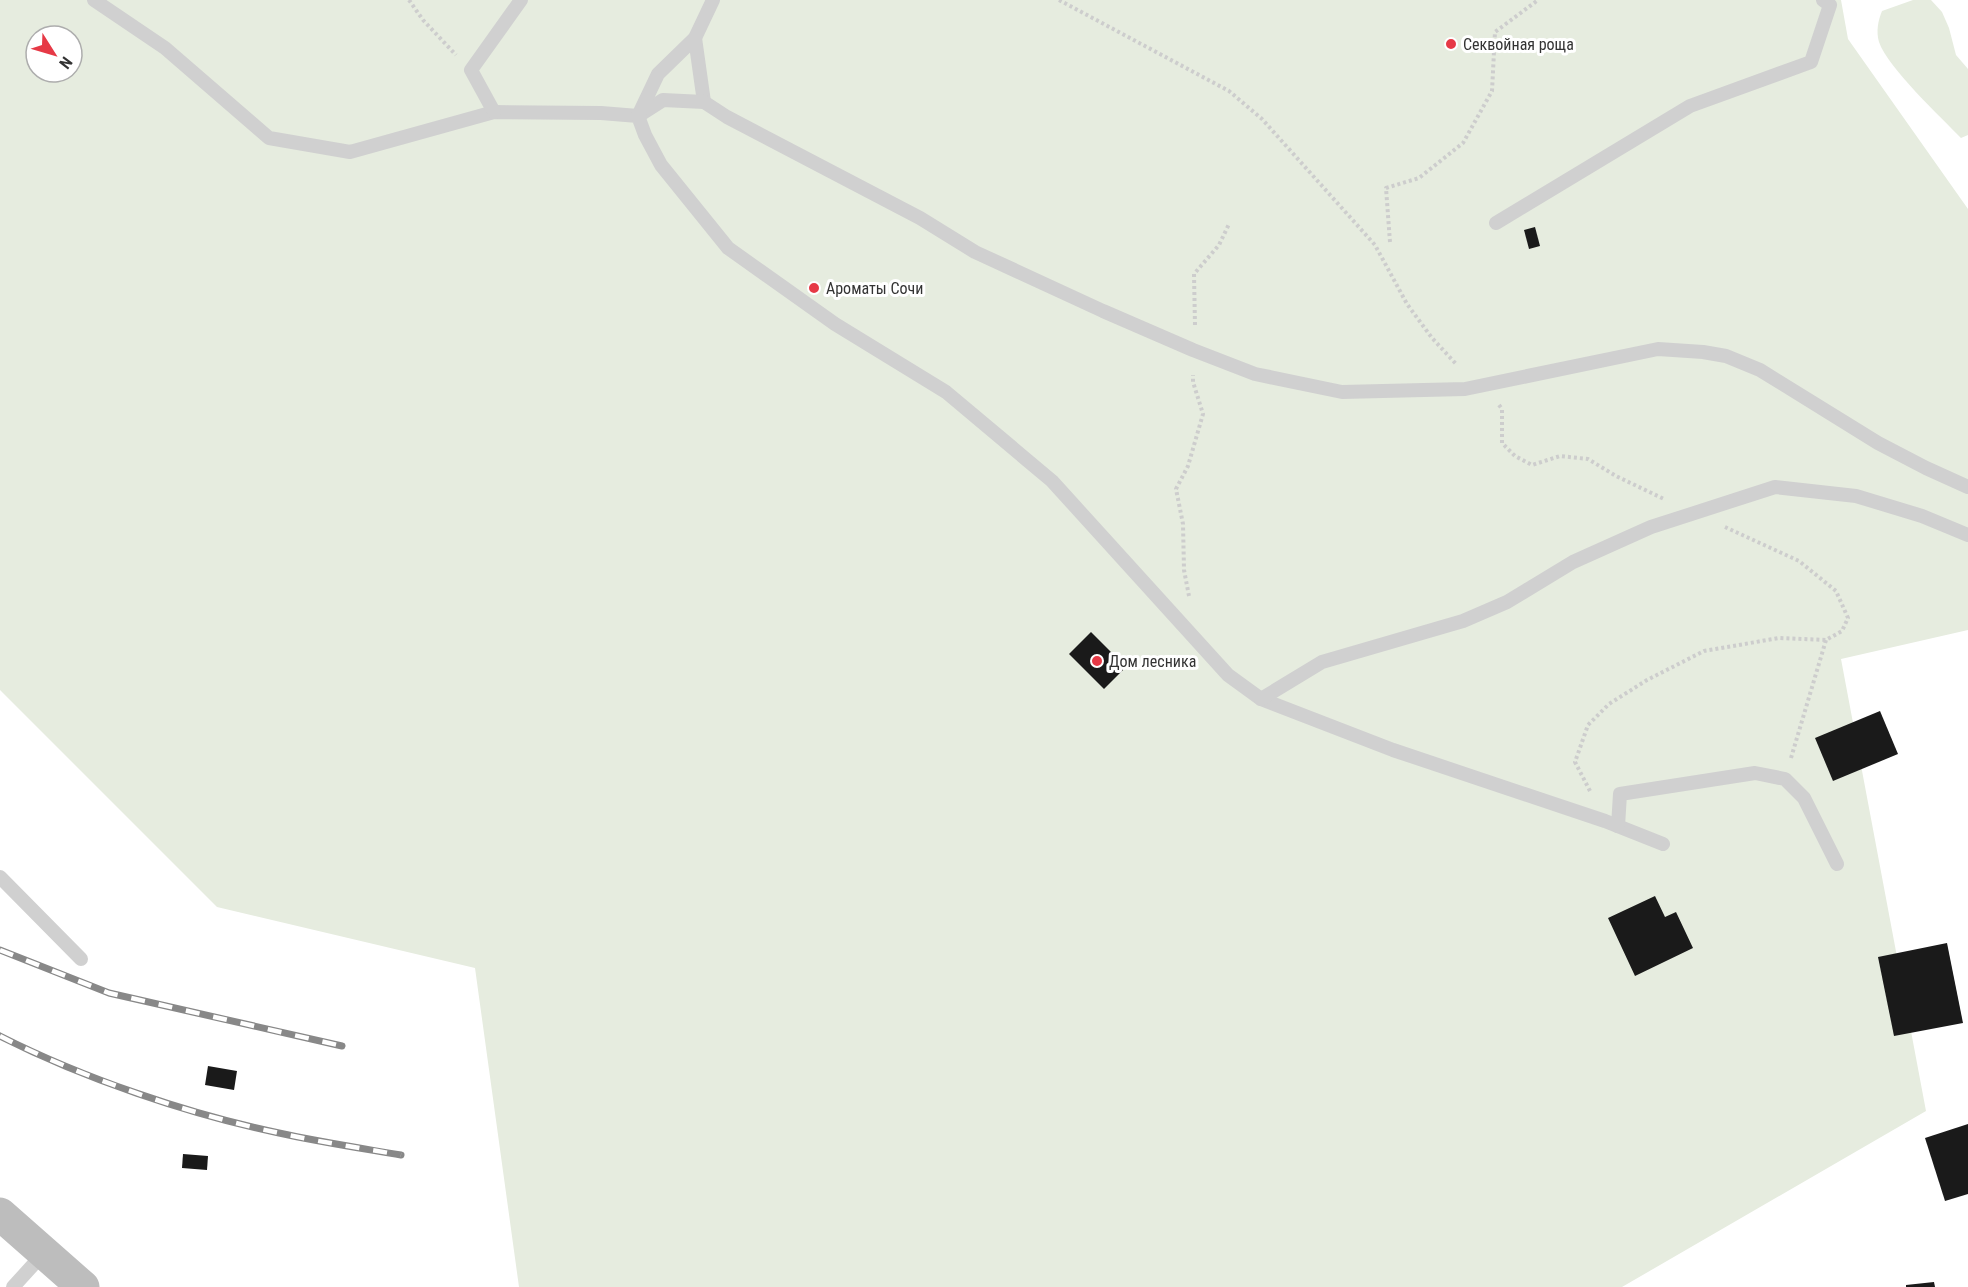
<svg xmlns="http://www.w3.org/2000/svg" width="1968" height="1287" viewBox="0 0 1968 1287" font-family="'Roboto Condensed',sans-serif">
  <rect width="100%" height="100%" fill="#fff"/>
  <g fill="#e6ecdf" fill-rule="evenodd">
    <path d="M0 0H1841L1848 39 1968 209V630L1841 659 1926 1111 1622 1287H519L475 968 217 907 0 690ZM36 36H72V72H36Z"/>
    <path d="M1913 0H1931L1942 12 1949 28 1956 55 1968 69V135L1961 138C1941 117 1888 68 1879 42 1876 31 1878 21 1882 11Z"/>
  </g>
  <g fill="#1a1a1a">
    <path d="M1535 227 1540 246 1529 249 1524 230Z"/>
    <path d="M1091 632 1126 667 1104 689 1069 654Z"/>
    <path d="M1880 711 1898 754 1833 781 1815 738Z"/>
    <path d="M1655 896 1665 917 1676 912 1693 948 1635 976 1608 918Z"/>
    <path d="M1947 943 1963 1023 1894 1036 1878 957Z"/>
    <path d="M208 1066 237 1071 234 1090 205 1085Z"/>
    <path d="M1968 1124V1194L1945 1201 1925 1138Z"/>
    <path d="M183 1154 208 1156 207 1170 182 1168Z"/>
    <path d="M1934 1282 1935 1287H1906V1285Z"/>
  </g>
  <g fill="none" stroke-linecap="round" stroke-linejoin="round">
    <g stroke="#cdcdcd" stroke-width="4" stroke-dasharray="3 3" stroke-linecap="butt">
      <path d="M409 0 423 20 456 55"/>
      <path d="M1059 0 1229 91 1262 119 1375 245 1407 304 1432 338 1457 365"/>
      <path d="M1390 242 1386 188 1419 178 1463 143 1492 91 1495 32 1538 0"/>
      <path d="M1195 325 1194 274 1219 245 1229 224"/>
      <path d="M1499 405 1502 409V443L1515 456 1532 465 1560 456 1588 459 1616 476 1664 499"/>
      <path d="M1189 596 1184 570 1183 524 1176 489 1188 466 1203 414 1193 382V375"/>
      <path d="M1791 758 1826 640"/>
      <path d="M1590 791 1575 762 1588 725 1609 704 1647 680 1704 651 1779 638 1826 640 1842 631 1848 618 1836 591 1799 561 1725 527"/>
    </g>
    <g stroke="#d0d0d0" stroke-width="14">
      <path d="M94 0 165 48 269 138 350 152 494 112 601 113 638 116 645 135 661 165 728 248 835 324 946 392 1052 481 1228 675 1261 699 1393 750 1605 821 1663 844"/>
      <path d="M695 38 704 102"/>
      <path d="M494 112 471 70 521 0"/>
      <path d="M638 116 663 100 704 102 727 117 920 218 975 252 1103 311 1193 350 1255 374 1342 392 1465 389 1658 349 1703 352 1726 356 1760 370 1878 443 1926 468 1968 487"/>
      <path d="M638 116 658 74 695 38 713 0"/>
      <path d="M1496 223 1690 106 1811 62 1830 5 1823 0"/>
      <path d="M1261 699 1322 662 1463 621 1507 602 1573 562 1651 527 1775 487 1856 496 1922 516 1968 535"/>
      <path d="M1618 826 1620 794 1755 773 1785 779 1804 798 1837 864"/>
      <path d="M0 877 81 959"/>
      <path d="M13 1287 43 1254"/>
    </g>
    <path stroke="#bdbdbd" stroke-width="33" d="M0 1214 83 1287"/>
    <defs>
      <g id="rail">
        <path d="M0 950 109 993 342 1046"/>
        <path d="M0 1036C83 1078 188 1114 279 1133 320 1142 360 1148 401 1155"/>
      </g>
    </defs>
    <use href="#rail" stroke="#888" stroke-width="7"/>
    <use href="#rail" stroke="#fff" stroke-width="4.5" stroke-dasharray="14" stroke-linecap="butt"/>
  </g>
  <g fill="#e63946" stroke="#fff" stroke-width="2">
    <circle cx="1451" cy="44" r="6"/>
    <circle cx="814" cy="288" r="6"/>
    <circle cx="1097" cy="661" r="6"/>
  </g>
  <g text-anchor="middle" dominant-baseline="central" stroke-width="6" stroke-linejoin="round" paint-order="stroke">
    <g font-size="16" fill="#333" stroke="#fff" text-anchor="start">
      <text x="1463" y="44">Секвойная роща</text>
      <text x="826" y="288">Ароматы Сочи</text>
      <text x="1109" y="661">Дом лесника</text>
    </g>
  </g>
  <g transform="translate(54 54) rotate(127)"><circle r="28" fill="#ffffff" stroke="#adadad" stroke-width="1.5"/>
  <path d="M0-4.5L10 22L0 15L-10 22Z" fill="#e63946"/>
  <text y="-9" font-size="16" font-weight="bold" text-anchor="middle" fill="#333333">N</text>
  </g>
</svg>
